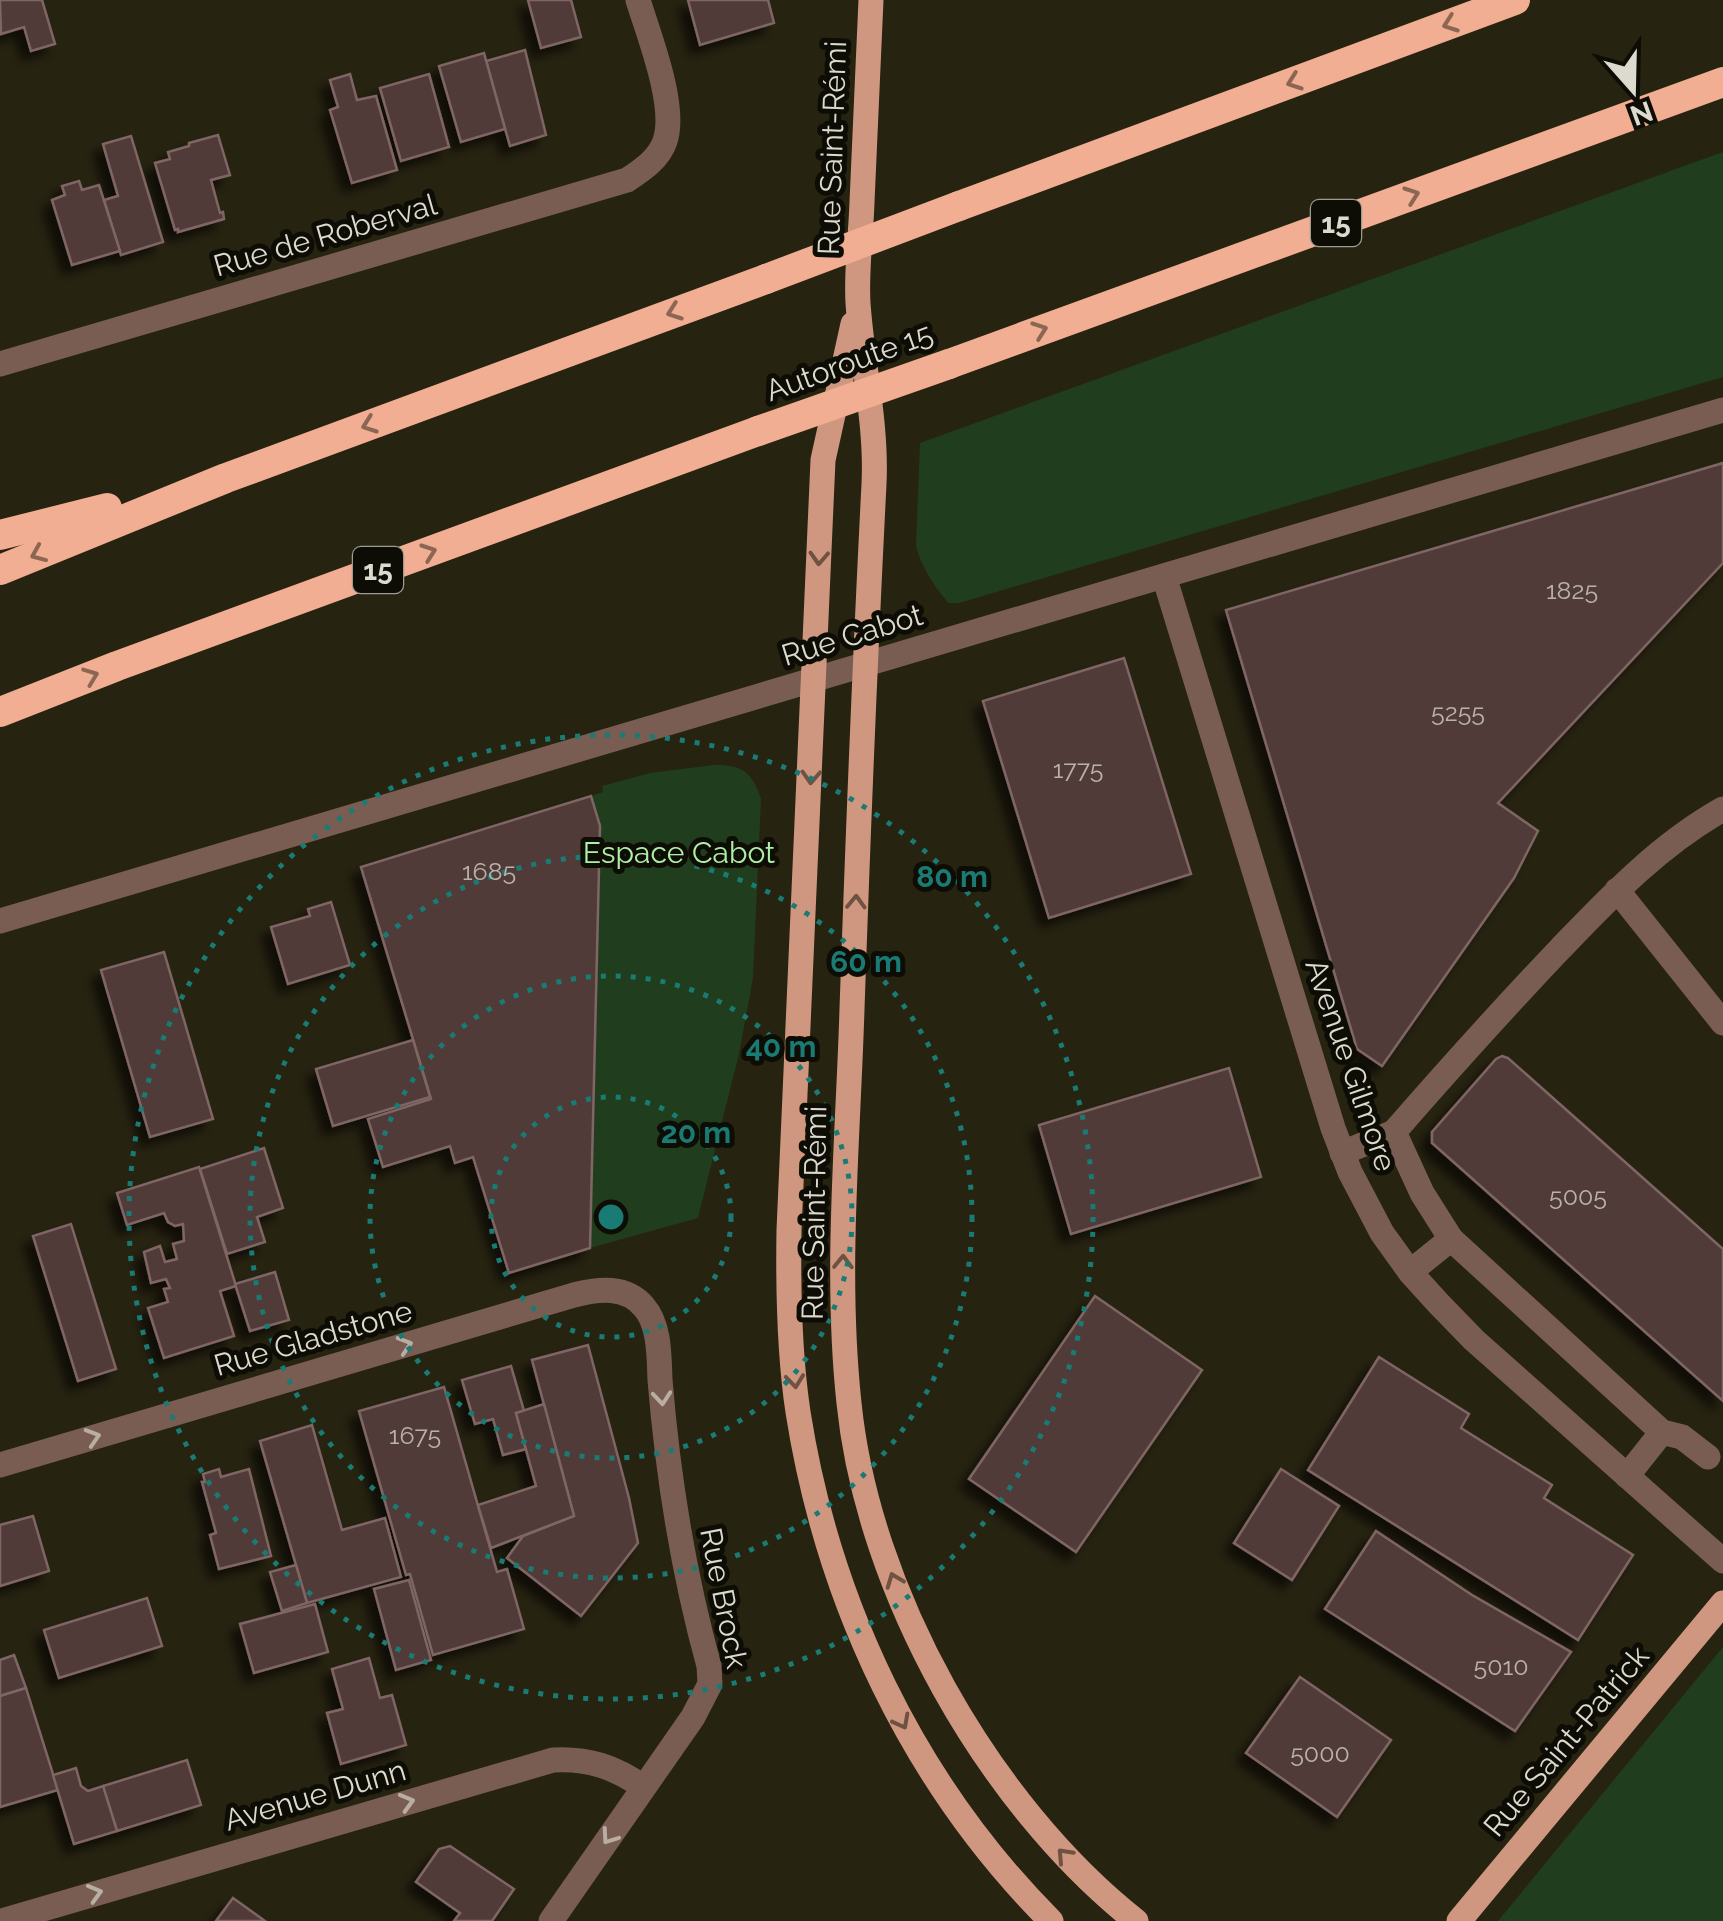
<svg xmlns="http://www.w3.org/2000/svg" width="1723" height="1921" viewBox="0 0 1723 1921" font-family="Raleway,sans-serif">
  <defs>
    <filter id="shadow"><feDropShadow dx="-9" dy="9" stdDeviation="5" flood-color="#0009"/></filter>
  </defs>
  <rect width="100%" height="100%" fill="#272311"/>
  <g fill="#203e1d">
    <path d="M1723 152V377L959 603H949C936 590 920 564 916 546L920 443Z"/>
    <path d="M714 765C742 764 753 773 761 799L753 978 739 1054 698 1218 590 1248 600 826 591 796 603 792 602 786 650 773Z"/>
    <path d="M1723 1647V1921H1498Z"/>
  </g>
  <g fill="#513a39" stroke="#7f6665" stroke-width="2.5" filter="url(#shadow)">
    <path d="M0 0H42L55 44 31 51 24 27 1 34Z"/>
    <path d="M528 0H571L581 37 541 48Z"/>
    <path d="M688 0H768L774 23 700 45Z"/>
    <path d="M525 50 546 135 510 146 486 61Z"/>
    <path d="M484 53 505 129 461 142 439 66Z"/>
    <path d="M350 74 357 100 376 96 397 170 352 183 330 110 338 107 330 80Z"/>
    <path d="M429 74 449 147 401 161 380 88Z"/>
    <path d="M218 135 230 175 211 180 220 213 223 212 224 219 178 232V229L175 230 155 163 170 159 168 152 189 146V143Z"/>
    <path d="M131 136 163 242 121 255 104 200 118 196 103 144Z"/>
    <path d="M79 181 82 190 99 185 120 251 72 265 52 200 65 195 62 186Z"/>
    <path d="M1723 463V563L1498 803 1538 831 1514 878 1382 1066 1357 1049 1226 610Z"/>
    <path d="M1124 658 1191 874 1049 918 983 701Z"/>
    <path d="M591 796 600 826 590 1248 509 1273 473 1157 455 1163 450 1146 383 1167 368 1119 431 1099 361 867Z"/>
    <path d="M331 902 350 965 288 984 271 927 310 916 308 909Z"/>
    <path d="M164 952 213 1119 150 1137 101 970Z"/>
    <path d="M413 1040 430 1097 333 1126 316 1069Z"/>
    <path d="M1502 1056 1508 1058 1723 1249V1401L1432 1143V1132L1496 1059Z"/>
    <path d="M1229 1068 1261 1177 1071 1234 1039 1125Z"/>
    <path d="M264 1148 283 1208 257 1217 265 1242 227 1254 200 1169Z"/>
    <path d="M199 1167 236 1286 220 1291 234 1336 164 1358 148 1308 168 1302 164 1289 170 1288 166 1279 151 1283 144 1252 160 1246 165 1262 177 1259 173 1244 184 1241 183 1224 175 1226 168 1222 164 1213 127 1225 117 1193Z"/>
    <path d="M71 1224 116 1369 78 1381 33 1236Z"/>
    <path d="M275 1272 289 1320 250 1331 235 1284Z"/>
    <path d="M1095 1296 1202 1370 1076 1552 969 1479Z"/>
    <path d="M588 1345 629 1498 638 1543 581 1616 507 1558 523 1536 574 1516 532 1360Z"/>
    <path d="M1379 1357 1469 1414 1461 1428 1552 1485 1544 1498 1633 1555 1578 1640 1308 1470Z"/>
    <path d="M511 1366 524 1411 516 1413 526 1449 503 1455 493 1419 475 1424 462 1380Z"/>
    <path d="M444 1387 497 1572 507 1569 524 1629 433 1655 410 1574 406 1575 359 1411Z"/>
    <path d="M544 1404 574 1516 491 1548 478 1505 536 1486 516 1413Z"/>
    <path d="M312 1425 342 1530 385 1518 401 1577 307 1603 260 1441Z"/>
    <path d="M219 1469 221 1477 249 1469 271 1556 219 1569 210 1535 216 1533 202 1482H205L203 1474Z"/>
    <path d="M1281 1469 1339 1506 1292 1580 1234 1543Z"/>
    <path d="M33 1516 49 1571 0 1586V1525Z"/>
    <path d="M1376 1531 1472 1595 1571 1652 1515 1731 1325 1609Z"/>
    <path d="M296 1565 307 1603 282 1611 270 1572Z"/>
    <path d="M409 1580 431 1660 396 1670 374 1589Z"/>
    <path d="M147 1598 162 1646 59 1678 44 1630Z"/>
    <path d="M315 1604 328 1652 254 1673 240 1624Z"/>
    <path d="M14 1655 26 1688 0 1696V1660Z"/>
    <path d="M369 1658 380 1698 392 1695 406 1745 341 1764 327 1713 343 1709 332 1669Z"/>
    <path d="M1300 1677 1391 1740 1337 1817 1246 1753Z"/>
    <path d="M26 1688 58 1790 0 1807V1696Z"/>
    <path d="M187 1760 201 1805 117 1831 103 1786Z"/>
    <path d="M76 1768 81 1786 88 1791 103 1786 117 1831 74 1844 53 1775Z"/>
    <path d="M450 1846 514 1889 492 1921H454L460 1913 416 1882 439 1849Z"/>
    <path d="M233 1898 265 1921H216Z"/>
  </g>
  <g fill="none" stroke-linecap="round" stroke-linejoin="round">
    <g stroke="#795d52" stroke-width="25">
      <path d="M0 364 627 180C642 170 659 159 665 141 677 106 649 36 638 0"/>
      <path d="M1164 576 1333 1128 1350 1172 1382 1233 1410 1272 1439 1304 1474 1340 1723 1561"/>
      <path d="M1617 890 1723 1023"/>
      <path d="M0 921 1723 410"/>
      <path d="M1394 1132C1448 1070 1503 1009 1560 949 1610 897 1659 845 1723 809"/>
      <path d="M1342 1153 1394 1132 1422 1193 1451 1239"/>
      <path d="M1410 1272 1451 1239 1662 1432 1682 1437 1708 1457"/>
      <path d="M0 1465 574 1295C598 1289 626 1285 644 1307 660 1325 659 1357 660 1380 668 1477 683 1572 709 1666L710 1684 693 1717 551 1921"/>
      <path d="M1627 1476 1662 1432"/>
      <path d="M2 1921 553 1760C588 1758 615 1767 643 1787"/>
    </g>
    <g stroke="#d09780" stroke-width="25">
      <path d="M871 0C868 67 865 135 862 202 861 235 856 270 858 303 862 363 877 423 874 484 865 659 858 834 852 1009 848 1140 835 1272 849 1403 868 1591 988 1804 1136 1921"/>
      <path d="M853 324 823 460 789 1230C788 1291 789 1352 798 1412 828 1603 914 1784 1051 1921"/>
      <path d="M1459 1921 1723 1603"/>
    </g>
    <g stroke="#f2ae92" stroke-width="30">
      <path d="M959 206 1515 0"/>
      <path d="M949 364 1723 82"/>
      <path d="M0 535 107 508"/>
      <path d="M0 570 226 478 766 279"/>
      <path d="M0 712 117 666 758 431"/>
    </g>
    <g stroke="#f2ae92" stroke-width="30">
      <path d="M766 279 959 206"/>
      <path d="M758 431 949 364"/>
    </g>
  </g>
  <defs><path id="oneway-chevron" d="M-2-3.5L2.5 0L-2 3.5" fill="none" stroke-width="1.6" stroke-linecap="round" stroke-linejoin="round" transform="scale(2.5)"/></defs>
  <g stroke="#8b6653">
    <use href="#oneway-chevron" transform="translate(1450 24) rotate(160)"/>
    <use href="#oneway-chevron" transform="translate(1294 82) rotate(160)"/>
    <use href="#oneway-chevron" transform="translate(1412 195) rotate(-20)"/>
    <use href="#oneway-chevron" transform="translate(674 312) rotate(160)"/>
    <use href="#oneway-chevron" transform="translate(1040 330) rotate(-20)"/>
    <use href="#oneway-chevron" transform="translate(369 425) rotate(160)"/>
    <use href="#oneway-chevron" transform="translate(429 552) rotate(-20)"/>
    <use href="#oneway-chevron" transform="translate(38 554) rotate(157)"/>
    <use href="#oneway-chevron" transform="translate(91 676) rotate(-21)"/>
  </g>
  <g stroke="#6f5242">
    <use href="#oneway-chevron" transform="translate(819 558) rotate(93)"/>
    <use href="#oneway-chevron" transform="translate(811 777) rotate(93)"/>
    <use href="#oneway-chevron" transform="translate(856 902) rotate(-88)"/>
    <use href="#oneway-chevron" transform="translate(843 1262) rotate(-89)"/>
    <use href="#oneway-chevron" transform="translate(795 1381) rotate(84)"/>
    <use href="#oneway-chevron" transform="translate(894 1580) rotate(-111)"/>
    <use href="#oneway-chevron" transform="translate(902 1722) rotate(62)"/>
    <use href="#oneway-chevron" transform="translate(1064 1855) rotate(-133)"/>
  </g>
  <g stroke="#b9aea3">
    <use href="#oneway-chevron" transform="translate(405 1345) rotate(-17)"/>
    <use href="#oneway-chevron" transform="translate(662 1398) rotate(85)"/>
    <use href="#oneway-chevron" transform="translate(93 1437) rotate(-17)"/>
    <use href="#oneway-chevron" transform="translate(407 1802) rotate(-16)"/>
    <use href="#oneway-chevron" transform="translate(609 1837) rotate(125)"/>
    <use href="#oneway-chevron" transform="translate(95 1893) rotate(-16)"/>
  </g>
  <g fill="none" stroke="#197b73" stroke-width="5" stroke-dasharray="5 10">
    <circle cx="611" cy="1217" r="120"/>
    <circle cx="611" cy="1217" r="241"/>
    <circle cx="611" cy="1217" r="361"/>
    <circle cx="611" cy="1217" r="482"/>
  </g>
  <g text-anchor="middle" dominant-baseline="central" stroke-width="10" stroke-linejoin="round" paint-order="stroke">
    <g font-size="25" fill="#b9b2a9">
      <text x="1572" y="590">1825</text>
      <text x="1458" y="712">5255</text>
      <text x="1078" y="769">1775</text>
      <text x="489" y="871">1685</text>
      <text x="1578" y="1196">5005</text>
      <text x="415" y="1435">1675</text>
      <text x="1501" y="1666">5010</text>
      <text x="1320" y="1753">5000</text>
    </g>
    <g fill="#0e0d05" stroke="#9e9c92" stroke-width="2.5">
      <rect x="1311" y="200" width="50" height="46" rx="8"/>
      <rect x="353" y="547" width="50" height="46" rx="8"/>
    </g>
    <g font-size="28" font-weight="bold" fill="#dcdace">
      <text x="1336" y="223">15</text>
      <text x="378" y="570">15</text>
    </g>
    <g font-size="30" fill="#dcdace" stroke="#0e0d05">
      <text transform="translate(832 148) rotate(-88)">Rue Saint-Rémi</text>
      <text transform="translate(325 235) rotate(-16)">Rue de Roberval</text>
      <text transform="translate(849 362) rotate(-20)">Autoroute 15</text>
      <text transform="translate(852 635) rotate(-17)">Rue Cabot</text>
      <text transform="translate(1351 1065) rotate(71)">Avenue Gilmore</text>
      <text transform="translate(814 1213) rotate(-89)">Rue Saint-Rémi</text>
      <text transform="translate(313 1338) rotate(-16)">Rue Gladstone</text>
      <text transform="translate(724 1598) rotate(79)">Rue Brock</text>
      <text transform="translate(1566 1741) rotate(-50)">Rue Saint-Patrick</text>
      <text transform="translate(315 1795) rotate(-16)">Avenue Dunn</text>
    </g>
    <g font-size="30" fill="#adefa6" stroke="#0e0d05">
      <text x="679" y="852">Espace Cabot</text>
    </g>
  </g>
  <circle cx="611" cy="1217" r="15" fill="#197b73" stroke="#0e0d05" stroke-width="5"/>
  <g font-size="30" text-anchor="middle" font-weight="bold" fill="#197b73" stroke="#0e0d05" stroke-width="10" stroke-linejoin="round" paint-order="stroke">
    <text x="952" y="887">80 m</text>
    <text x="866" y="972">60 m</text>
    <text x="781" y="1057">40 m</text>
    <text x="696" y="1143">20 m</text>
  </g>
  <g transform="translate(1633 90) rotate(160)" stroke="#0e0d05" stroke-width="8" paint-order="stroke">
  <path d="M0-8L18 38L0 25L-18 38Z" fill="#dcdace"/>
  <text y="-15" font-size="28" font-weight="bold" text-anchor="middle" fill="#dcdace">N</text>
  </g>
</svg>
